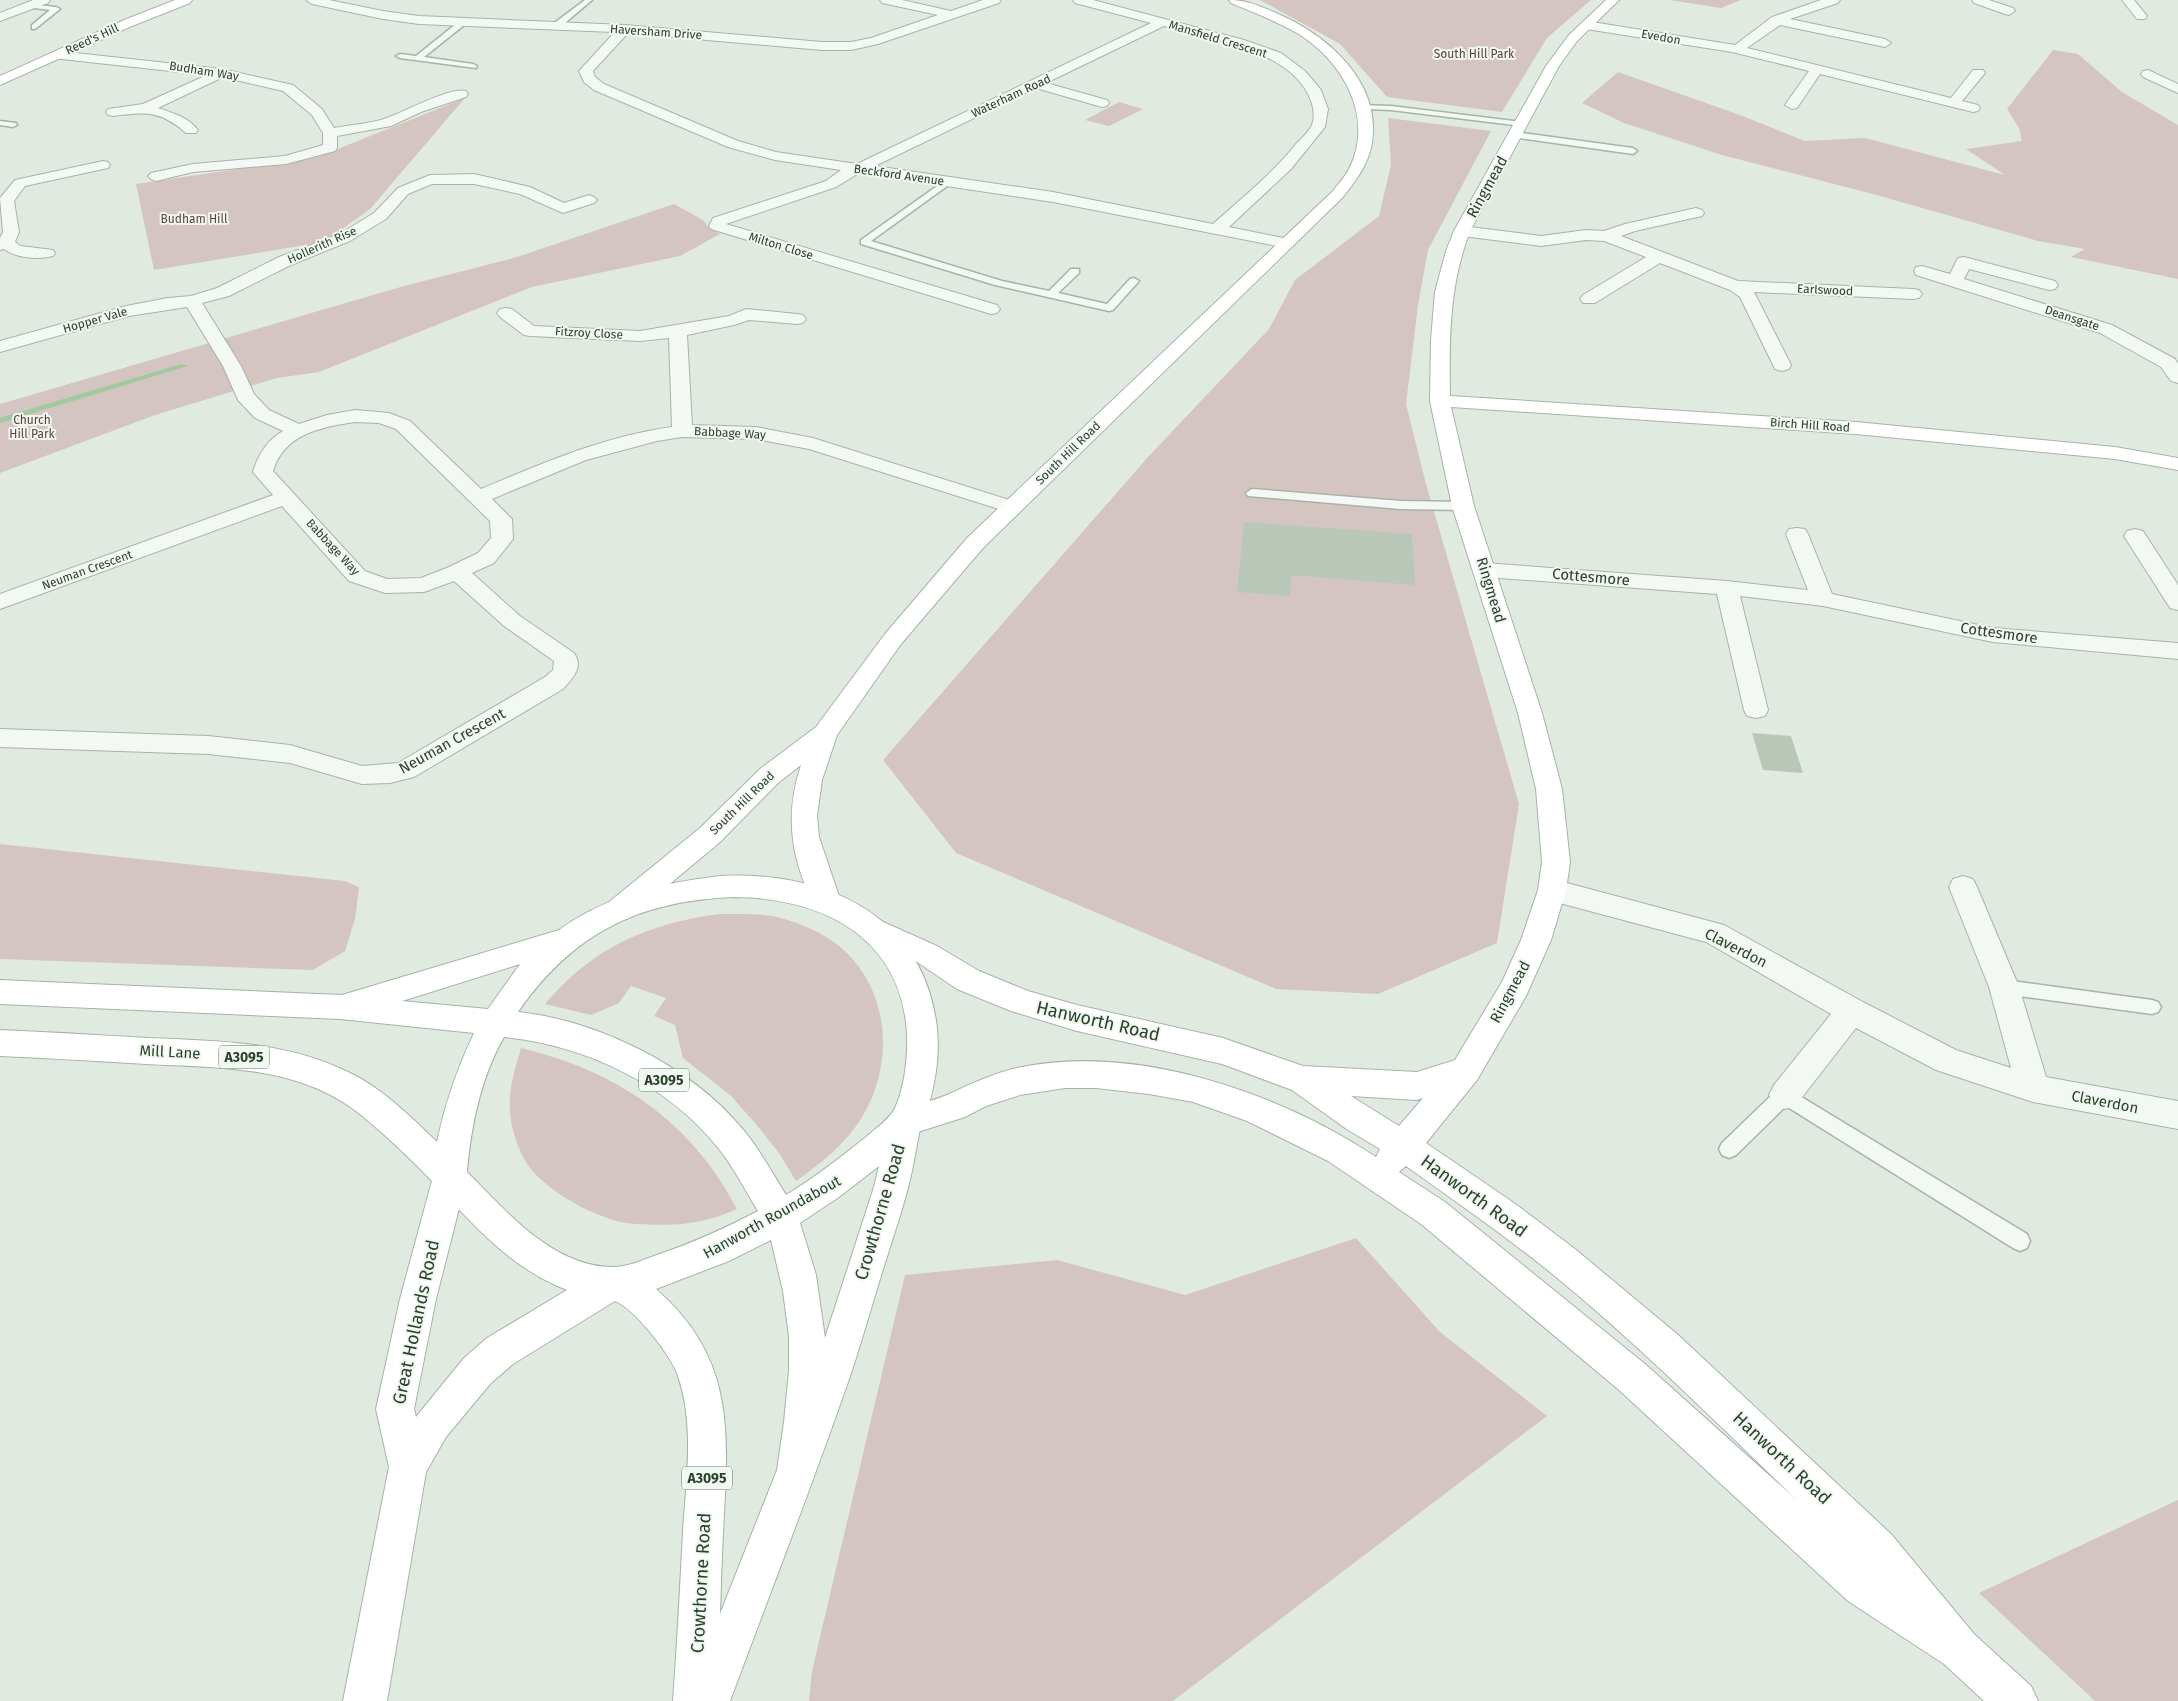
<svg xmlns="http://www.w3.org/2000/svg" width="2178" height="1701" viewBox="0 0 2178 1701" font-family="'Fira Sans',sans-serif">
  <rect width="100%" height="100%" fill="#e1eae1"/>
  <g fill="#d4c5c2">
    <path d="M1260 0H1591L1547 38 1502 112 1387 97 1340 44Z"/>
    <path d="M1669 0H1741L1721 8Z"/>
    <path d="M2053 50 2078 54 2122 92 2178 125V279L2071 257 2085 249 2038 241 1873 194 1722 155 1624 123 1582 103 1618 72 1740 115 1805 141 1865 138 2005 175 1966 149 2022 141 2019 128 2007 109Z"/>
    <path d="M465 98 370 209 324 242 154 270 136 184 318 157Z"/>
    <path d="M1119 102 1143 109 1109 126 1085 120Z"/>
    <path d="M1388 118 1491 131 1428 250 1418 305 1406 404 1426 484 1519 804 1497 943 1378 994 1276 989 956 853 883 760 1148 457 1269 329 1295 280 1379 216 1391 165Z"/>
    <path d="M674 204 703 220 709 228 720 234 680 256 532 287 319 372 277 378 155 415 0 473V404L404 286 514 258Z"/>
    <path d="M0 844 345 881 359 887 355 919 345 951 313 970 0 959Z"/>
    <path d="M721 914C740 914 760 913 778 917 799 923 822 932 839 946 888 986 895 1058 865 1112 849 1141 823 1162 796 1181L779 1153 755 1123 731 1096 683 1058 675 1025 654 1016 666 998 631 986 619 1003 591 1015 545 1004C593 947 648 923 721 914Z"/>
    <path d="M521 1048C617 1071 691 1121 737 1209 727 1213 716 1218 705 1220 683 1226 644 1226 621 1222 590 1215 540 1188 524 1159 517 1146 511 1127 510 1112 508 1090 515 1069 521 1048Z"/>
    <path d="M1356 1238 1440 1332 1547 1416 1173 1701H809L812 1671 905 1275 1057 1260 1185 1295Z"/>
    <path d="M2178 1500V1701H2095L1979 1593Z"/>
  </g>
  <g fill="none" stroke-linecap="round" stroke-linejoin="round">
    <path fill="#a0ca9d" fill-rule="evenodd" d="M181 364 188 366 0 423V418Z"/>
  </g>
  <g fill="#b9c7b9">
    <path d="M1244 522 1412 534 1415 585 1291 575 1290 596 1237 592Z"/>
    <path d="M1752 733 1791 736 1803 773 1763 770Z"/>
  </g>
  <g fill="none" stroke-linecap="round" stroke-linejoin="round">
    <defs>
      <g id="lane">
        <path d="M585 0H592L559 28H553V24Z"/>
        <path d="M28 4 56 7 60 9 35 29H32V25L50 10 26 7 24 6Z"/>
        <path d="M461 20 468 22 424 57 473 64 477 66 476 68 400 58 396 56 400 54 416 56Z"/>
        <path d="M1362 105 1391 106 1522 122 1526 124 1522 126 1391 110 1365 109H1362Z"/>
        <path d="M0 121 16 123 17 125 13 127 0 125Z"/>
        <path d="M1515 132 1633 148 1637 151 1633 154 1512 137V133Z"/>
        <path d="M947 179 950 180V184L871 241 1002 281 1049 291 1071 269H1079V273L1058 293 1107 304 1130 279 1134 278 1139 281 1113 310 1109 311 995 285 861 244V240Z"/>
        <path d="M1252 489 1401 501 1463 502 1469 506 1463 510 1401 509 1248 496 1246 493Z"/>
        <path d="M2004 980 2152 1000 2158 1002 2161 1007 2158 1012 2152 1014 2004 994 1998 992 1995 987 1998 982Z"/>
        <path d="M1785 1087 2027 1234 2030 1241 2027 1248 2020 1251 2013 1248 1786 1106 1736 1155 1729 1158 1722 1155 1719 1149 1722 1143 1778 1089Z"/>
      </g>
      <g id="street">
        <path d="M33 0H50L48 3 0 21V13Z"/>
        <path d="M306 0H329L383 11 419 16 625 25 822 42H851L871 38 938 15 882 3 880 0H902L951 11 983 0H1001L999 3 878 44 851 50H822L628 33 593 71 595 77 604 84 738 141 776 152 857 164 1151 23 1075 3 1073 0H1093L1244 40 1281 53 1305 71 1321 90 1328 109 1325 127 1291 169 1229 227 1293 240 1295 243 1293 246 1287 248 1053 202 859 173 836 187 726 224 997 305 1000 309 997 313 991 314 711 229 709 226 713 218 826 181 841 170 775 160 728 147 594 90 584 82 579 71 615 32 419 24 383 19 312 4ZM1164 26C1210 39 1293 50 1311 101 1314 109 1315 119 1311 127 1307 133 1301 139 1296 144 1272 174 1242 198 1213 224L1053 192 875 166 1036 88 1102 107 1107 106 1109 103 1107 100 1046 83Z"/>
        <path d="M1821 0H1840L1838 3 1790 19 1885 39 1891 43 1885 47 1780 25 1747 48 1951 98 1973 70H1983L1985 73 1962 101 1978 105 1980 108 1978 111 1973 112 1820 74 1797 108 1792 109 1785 105 1809 71 1732 52 1586 29 1580 25 1586 21 1735 45 1772 17Z"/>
        <path d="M1972 0H1989L2013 8 2015 11 2009 15 2005 14 1974 3Z"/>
        <path d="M2122 0H2134L2147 16 2145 19H2137Z"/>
        <path d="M57 51 222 69 293 85 322 109 334 128C349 125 365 124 381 120 400 115 447 87 466 91L468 94 466 97 421 112 391 126 337 136V148L335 151 286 164 193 172 156 181 151 179 148 176 151 173 193 164 285 156 323 145V133L312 115 283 91 223 77 158 108C173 113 188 117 198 130L196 133H186C160 110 146 112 113 116L108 115 106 112 108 109 143 104 207 75 52 58 51 55Z"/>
        <path d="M2148 70 2178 84V93L2143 77 2141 74 2143 71Z"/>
        <path d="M103 161 108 162 110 165 108 168 25 186 14 201 19 232 15 242 21 246 53 250 55 253 53 256C38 260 16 258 4 249L0 250V238L3 232 0 198 15 180Z"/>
        <path d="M474 174 530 187 564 203 589 195 594 197 597 200 594 203 563 213 520 194 474 184H432L408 194 386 219 350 241 291 265 229 296 202 303 241 366 254 394 269 410 299 424 327 415 355 410 389 413 410 421 481 489C543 463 605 436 672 427L669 338 640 341 530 336 524 335 500 317 497 313 500 309 506 308 512 309 534 326 640 331 729 316 746 309 797 314 803 315 806 319 803 323 797 324 749 320 734 325 687 335 692 425 756 427 813 438 1019 503 1023 507 1019 511 1012 513 1005 511 809 449 756 439 682 437 657 441 586 460 492 499 512 519 513 539 494 563 472 573 520 616 574 653C584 667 573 678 563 689L414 777 390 783 362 784 290 763 208 754 0 747V729L208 736 290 745 362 766 398 763 545 677 553 670 554 661 504 626 454 581 424 592 385 593 349 581 282 506 0 609V594L273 495 253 472C258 455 267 440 283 431L255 418 238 400 223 366 187 307 129 316 0 352V341L126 306 168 298 191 296 217 288 279 257 338 235 374 213 398 188 430 175ZM355 422 379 423 396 429 490 521 491 538 478 553 449 567 421 578 387 579 365 571 273 471C284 434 321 427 355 422Z"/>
        <path d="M1696 208 1702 210 1704 213 1702 216 1635 231 1621 236 1738 281 1913 289 1919 290 1922 294 1919 298 1913 299 1754 292 1791 365 1789 369 1782 371 1775 369 1773 365 1740 297 1730 290 1660 263 1595 303H1583L1580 299 1583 295 1646 257 1604 241 1586 240 1541 246 1462 236 1456 234 1454 231 1456 228 1462 226 1541 236 1586 230 1604 231 1625 224Z"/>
        <path d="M1964 257 2055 281 2058 285 2055 289 2049 290 1969 269 1964 279 2112 325 2175 359 2178 364V383L2171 381 2161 367 2100 333 1916 275 1914 271 1916 267 1922 266 1950 274 1958 258Z"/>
        <path d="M1797 528 1805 529 1808 534 1832 594 1993 628 2178 643V659L1993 642 1823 606 1740 596 1768 710 1765 716 1756 718 1747 716 1744 710 1717 594 1485 577 1477 575 1474 570 1477 565 1485 563 1727 581 1808 590 1786 534 1789 529Z"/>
        <path d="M2135 529 2143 531 2178 585V610L2170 608 2124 536 2127 531Z"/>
        <path d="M1963 876 1973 879 1977 887 2019 987 2046 1077 2178 1101V1129L2033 1102 1936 1070 1856 1028 1796 1105 1785 1109 1774 1105 1769 1095 1774 1085 1831 1014 1706 942 1552 901 1542 898 1538 890 1542 882 1552 879 1724 925 1863 1002 1956 1050 2011 1068 1989 987 1949 887 1953 879Z"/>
      </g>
      <g id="secondary">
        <path d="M175 0H192L190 3 132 26 0 85V76L124 20Z"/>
        <path d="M1229 0C1248 0 1259 6 1276 13 1323 33 1376 76 1373 133 1372 159 1359 177 1343 197L983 548 901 644 837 735 822 780 817 816 819 837 841 902 837 910 827 913 817 910C791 862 784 816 801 765L778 783 720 842 629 918 619 921 609 918 605 910 609 902 700 828 760 769 816 727 885 634 967 538 1333 191C1338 184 1345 177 1349 169 1375 117 1343 61 1297 33 1276 21 1253 12 1231 3Z"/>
        <path d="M1606 0H1619L1577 41 1559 66 1470 231C1449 285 1449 339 1450 396L1856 422 2115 447 2178 458V470L2115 459 1856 434 1451 407 1474 506 1542 713 1562 789 1570 862 1566 890 1551 940 1526 996 1477 1080 1426 1143 1514 1203 1575 1249 1677 1334 1891 1534 1974 1634 2031 1686 2038 1701H1984L1944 1664 1848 1601 1619 1390 1421 1224 1328 1161 1247 1121 1193 1102 1149 1094 1096 1088H1065L1020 1095 986 1106 965 1117 905 1136 894 1132 889 1122 894 1112C911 1105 930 1102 947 1095 971 1084 996 1072 1022 1067 1139 1044 1279 1093 1376 1157L1380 1149 1348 1130 1292 1090 1222 1064 1077 1031 1011 1011 957 989 917 962 862 936 858 928 862 920 872 917 937 946 979 971 1028 991 1077 1005 1223 1038 1303 1066 1417 1072 1455 1060 1502 982 1521 940 1538 890 1542 862 1536 789 1518 713 1452 506 1430 401 1431 340 1435 292 1446 251 1454 231 1546 66 1569 35ZM1351 1096 1417 1100 1423 1098 1399 1126ZM1406 1166C1455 1201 1504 1235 1550 1272 1637 1343 1717 1423 1798 1501L1645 1364 1445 1202 1399 1172Z"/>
        <path d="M450 1162 462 1166 467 1177 436 1299 414 1409 416 1417 464 1358 487 1338 597 1272 610 1267 623 1272 628 1284 623 1296 513 1364 490 1384 446 1437 426 1472 387 1701H343L389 1467 376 1409 400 1299 433 1177 438 1166Z"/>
      </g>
      <path id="primary" d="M721 876C821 871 920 912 936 1021 940 1047 937 1075 930 1100 927 1110 922 1119 920 1129 916 1148 913 1169 908 1188 899 1222 887 1255 877 1289 867 1321 858 1354 847 1385 810 1491 769 1596 730 1701H673C677 1645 680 1589 683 1532 686 1481 695 1426 678 1376 671 1355 638 1314 619 1303 612 1299 599 1300 591 1298 569 1292 544 1281 525 1268 496 1249 474 1225 450 1200 422 1170 393 1141 361 1115 299 1065 221 1068 146 1064 97 1061 49 1058 0 1056V1030C49 1032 98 1035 148 1038 216 1041 285 1041 348 1072 382 1088 410 1116 437 1142 445 1104 457 1069 474 1033L340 1019 0 1004V980L342 995 559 930C605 896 665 882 721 876ZM734 897C822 898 901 936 907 1033 908 1056 905 1087 895 1108 889 1120 876 1128 866 1137 840 1158 814 1178 786 1195 771 1171 758 1146 739 1125 688 1065 596 1020 518 1012 573 933 638 901 734 897ZM520 964 488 1009 402 1001ZM504 1037C585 1045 668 1084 719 1149 734 1168 745 1190 758 1211 724 1229 690 1244 654 1256 640 1261 627 1267 613 1267 553 1267 506 1211 467 1172 471 1125 481 1077 504 1037ZM879 1166 874 1187 825 1338 816 1275 800 1223 839 1197ZM771 1240 783 1291 789 1337V1371L784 1422 777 1470 720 1614C721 1581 722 1548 724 1515 729 1423 731 1355 656 1289L729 1261Z"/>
    </defs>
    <use href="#lane" stroke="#a6b4a6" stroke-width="3"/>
    <use href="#street" stroke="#a6b4a6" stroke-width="2"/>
    <use href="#secondary" stroke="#a6b4a6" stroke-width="2"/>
    <use href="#primary" stroke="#a1b6a1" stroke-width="2"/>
    <use href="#lane" fill="#f4f8f4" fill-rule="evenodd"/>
    <use href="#street" fill="#f4f8f4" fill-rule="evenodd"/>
    <use href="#secondary" fill="#fff" fill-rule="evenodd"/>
    <use href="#primary" fill="#fff" fill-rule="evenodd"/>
  </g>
  <g text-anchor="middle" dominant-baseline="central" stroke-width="4" stroke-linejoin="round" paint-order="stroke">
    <g font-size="12" fill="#2a422a" stroke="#f1f7f1">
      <text transform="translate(656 32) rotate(4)">Haversham Drive</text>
      <text transform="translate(1661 37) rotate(10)">Evedon</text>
      <text transform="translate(92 39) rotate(-25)">Reed's Hill</text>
      <text transform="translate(1218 39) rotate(17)">Mansfield Crescent</text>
      <text transform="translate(204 71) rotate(9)">Budham Way</text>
      <text transform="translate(1011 96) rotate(-25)">Waterham Road</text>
      <text transform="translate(899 175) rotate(8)">Beckford Avenue</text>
      <text transform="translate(322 245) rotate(-24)">Hollerith Rise</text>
      <text transform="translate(781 246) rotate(17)">Milton Close</text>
      <text transform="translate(1825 290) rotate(3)">Earlswood</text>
      <text transform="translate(2072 318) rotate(18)">Deansgate</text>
      <text transform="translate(95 320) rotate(-16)">Hopper Vale</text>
      <text transform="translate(589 333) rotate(3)">Fitzroy Close</text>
      <text transform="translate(1810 425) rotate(4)">Birch Hill Road</text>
      <text transform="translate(730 433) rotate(3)">Babbage Way</text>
      <text transform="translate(1068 453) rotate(-44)">South Hill Road</text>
      <text transform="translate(333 547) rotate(47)">Babbage Way</text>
      <text transform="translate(87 570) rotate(-20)">Neuman Crescent</text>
      <text transform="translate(742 803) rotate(-44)">South Hill Road</text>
    </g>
    <g font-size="12" fill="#5d3f37" stroke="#f1f7f1">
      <text x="1474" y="54">South Hill Park</text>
      <text x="194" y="219">Budham Hill</text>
      <text x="32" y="420">Church<tspan x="32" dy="14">Hill Park</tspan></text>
    </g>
    <g fill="#f1f7f1" stroke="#667866" stroke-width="1">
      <rect x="219" y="1045.5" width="50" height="23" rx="4"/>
      <rect x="639" y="1068.5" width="50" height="23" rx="4"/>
      <rect x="682" y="1466.5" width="50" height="23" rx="4"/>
    </g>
    <g font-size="14" font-weight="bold" fill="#2a422a">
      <text x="244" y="1057">A3095</text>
      <text x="664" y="1080">A3095</text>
      <text x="707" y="1478">A3095</text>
    </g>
    <g font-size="15" fill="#2a422a" stroke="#f1f7f1">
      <text transform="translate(1487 187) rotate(-61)">Ringmead</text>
      <text transform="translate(1591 577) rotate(5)">Cottesmore</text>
      <text transform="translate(1491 590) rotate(73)">Ringmead</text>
      <text transform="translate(1999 633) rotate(8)">Cottesmore</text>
      <text transform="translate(452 741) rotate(-29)">Neuman Crescent</text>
      <text transform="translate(1736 948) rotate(27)">Claverdon</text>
      <text transform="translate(1510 992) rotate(-62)">Ringmead</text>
      <text transform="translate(170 1052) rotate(3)">Mill Lane</text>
      <text transform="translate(2105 1102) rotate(11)">Claverdon</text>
      <text transform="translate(772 1217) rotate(-29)">Hanworth Roundabout</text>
    </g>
    <g font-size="18" fill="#2a422a" stroke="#f1f7f1">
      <text transform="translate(1098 1021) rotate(13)">Hanworth Road</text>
      <text transform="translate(1474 1196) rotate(36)">Hanworth Road</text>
      <text transform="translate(880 1212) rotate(-74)">Crowthorne Road</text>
      <text transform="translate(416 1322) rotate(-78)">Great Hollands Road</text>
      <text transform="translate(1782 1458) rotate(43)">Hanworth Road</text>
      <text transform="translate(701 1583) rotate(-87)">Crowthorne Road</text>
    </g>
  </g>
</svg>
